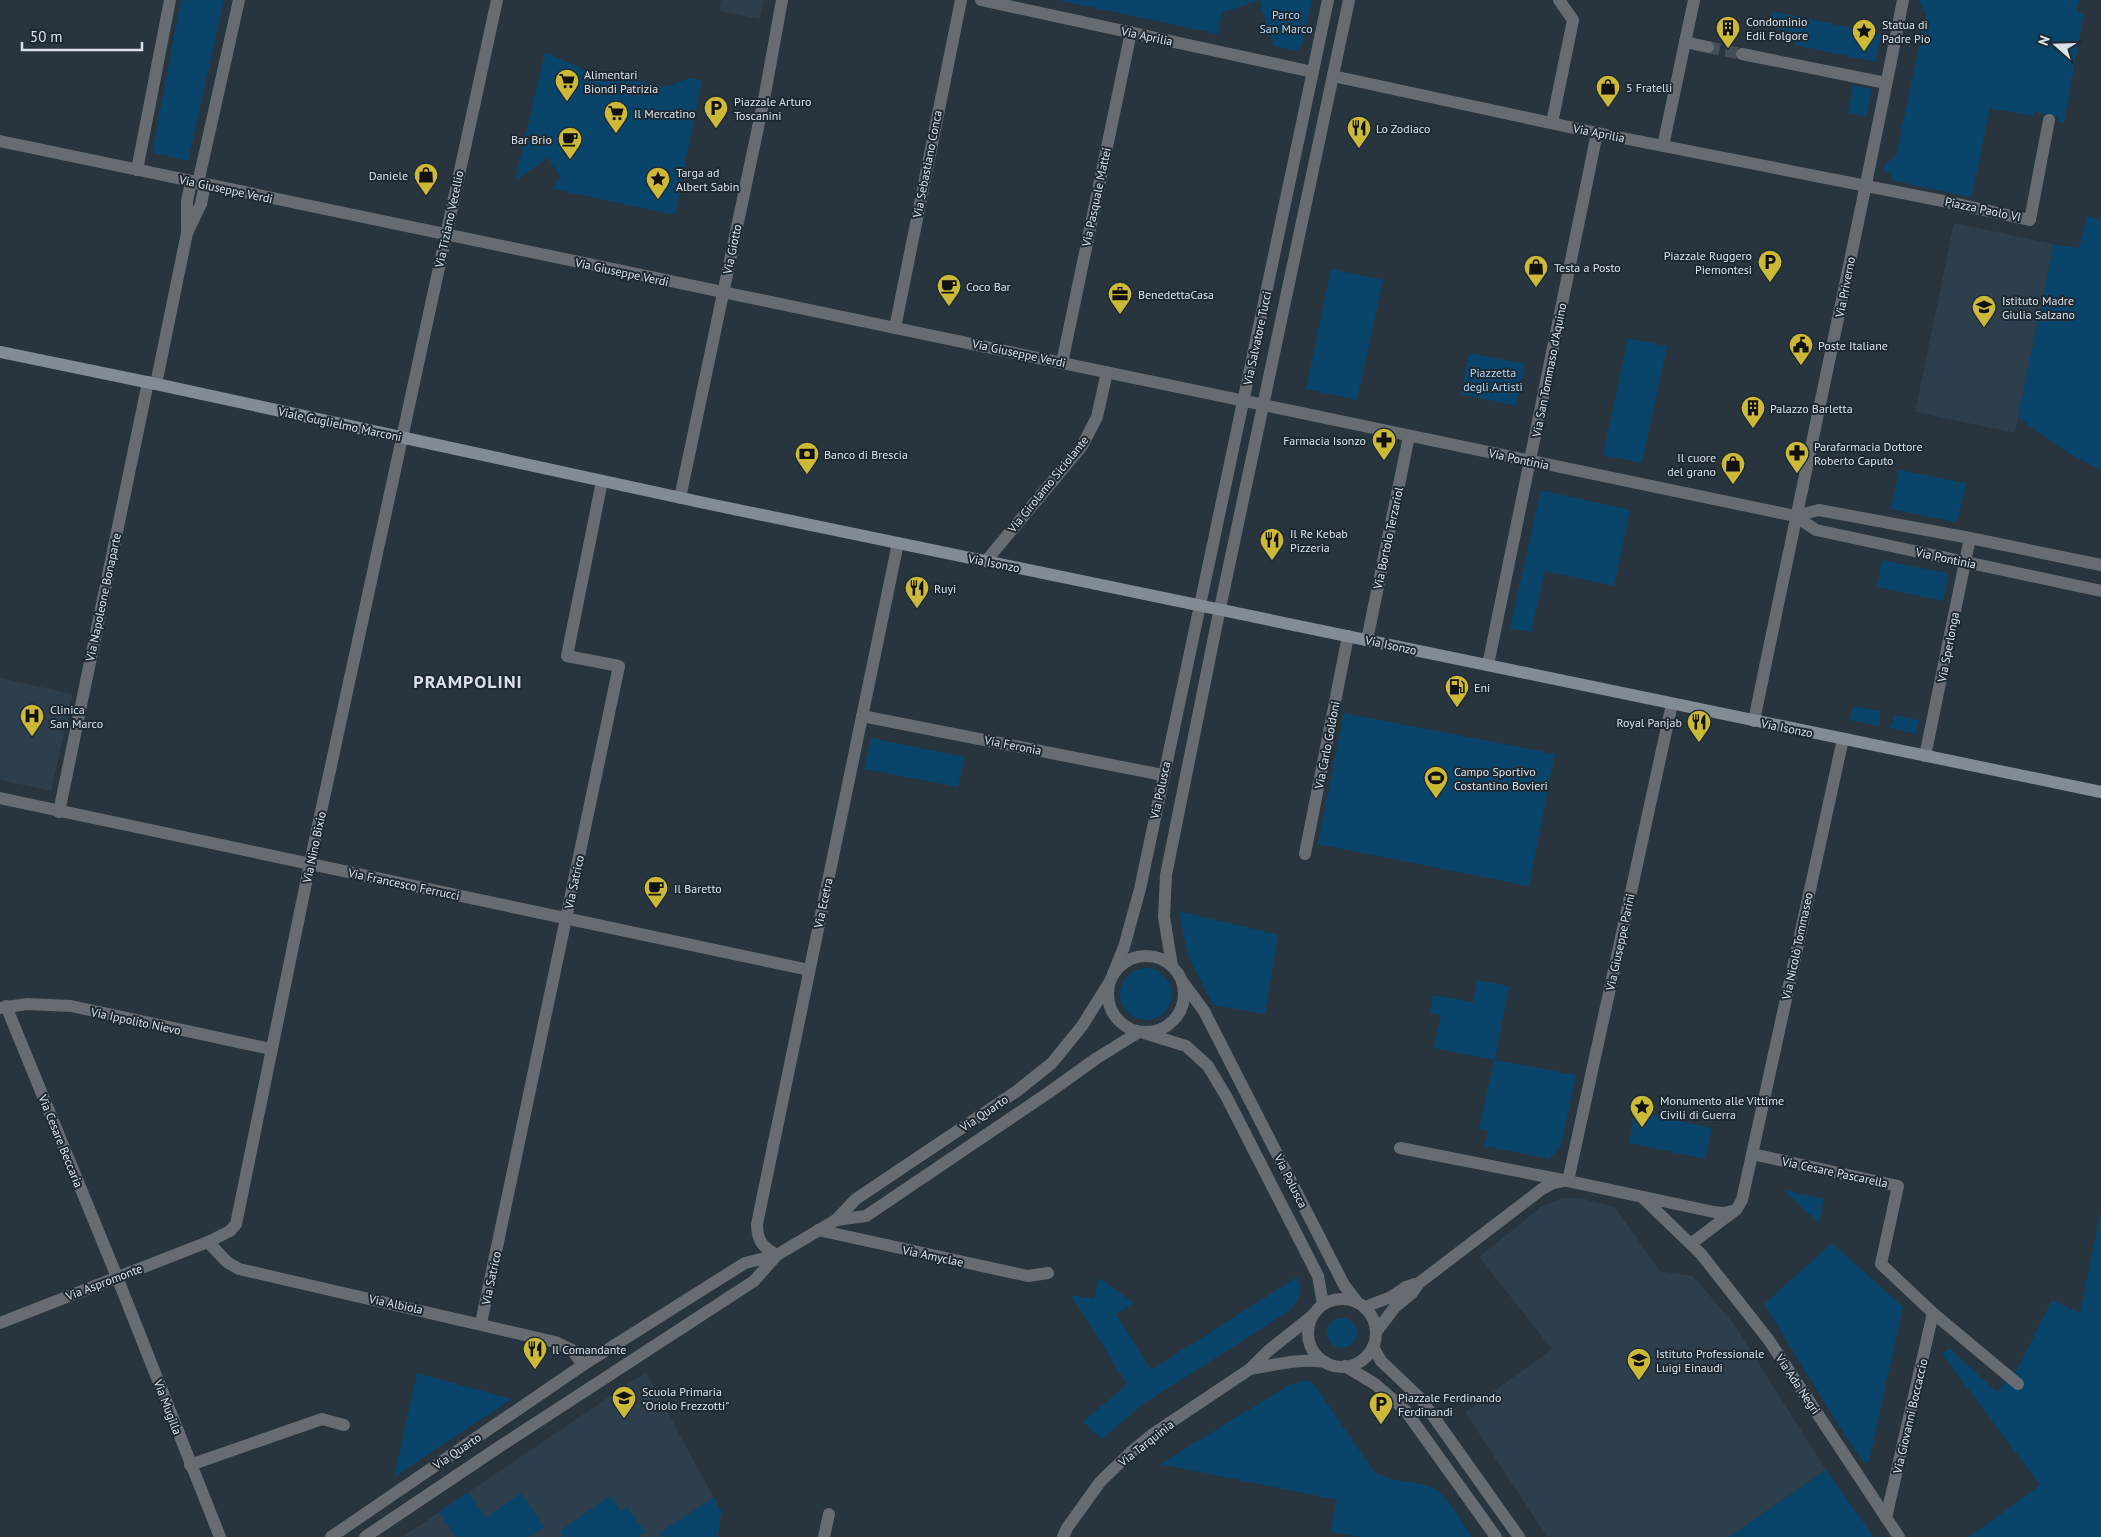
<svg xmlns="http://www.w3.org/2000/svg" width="2101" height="1537" viewBox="0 0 2101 1537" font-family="'PT Sans',sans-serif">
  <rect width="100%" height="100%" fill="#28343e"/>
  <g fill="#2d3e4c">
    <path d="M721 0H764L760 19 719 11Z"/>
    <path d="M1954 223 2054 244 2015 433 1915 412Z"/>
    <path d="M0 678 73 694 51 791 0 780Z"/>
    <path d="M1563 1198H1580L1615 1207 1660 1271 1693 1276 1734 1324 1826 1470 1729 1537H1547L1465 1412 1552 1349 1479 1257 1542 1206Z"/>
    <path d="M646 1372 721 1511 718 1537H402Z"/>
  </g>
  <g fill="#09456a">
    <path d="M181 0H224L188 161 154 153 153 148Z"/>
    <path d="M1057 0H1312L1302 45 1296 51 1275 46 1269 33 1259 0 1222 13 1218 34Z"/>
    <path d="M1918 0H2079L2077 12 2084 14 2064 123 2058 122V117L2034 112 2033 116 1990 108 1972 195 1969 197 1891 180 1892 173 1884 172 1885 164 1896 156 1926 14Z"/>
    <path d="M1772 11 1881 34 1875 62 1795 45 1791 32 1769 26Z"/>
    <path d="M545 52 583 69 666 87 690 78 702 80 675 215 553 189 561 178 548 158 515 181Z"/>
    <path d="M1853 85 1872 89 1866 117 1848 113Z"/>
    <path d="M2087 216 2101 219V470L2065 451 2018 417 2054 244 2079 248Z"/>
    <path d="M1331 269 1383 280 1357 400 1306 389Z"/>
    <path d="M1628 338 1667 346 1642 463 1603 455Z"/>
    <path d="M1469 353 1525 364 1516 406 1461 394Z"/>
    <path d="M1899 470 1966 483 1958 519 1955 522 1891 509Z"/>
    <path d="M1541 490 1630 510 1614 586 1545 571 1531 632 1510 628Z"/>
    <path d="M1882 560 1946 573 1948 576 1943 601 1877 587Z"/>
    <path d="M1853 706 1880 711V726L1850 720Z"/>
    <path d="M1344 713 1555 754 1529 886 1318 844Z"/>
    <path d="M1895 715 1919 720 1916 734 1890 728Z"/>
    <path d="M871 738 965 757 958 787 864 769Z"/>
    <path d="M1179 911 1278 935 1265 1014 1213 1005 1188 956Z"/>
    <circle cx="1146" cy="994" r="26"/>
    <path d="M1477 980 1509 986 1495 1060 1576 1075 1561 1146 1549 1159 1485 1146 1488 1131 1479 1129 1494 1060 1434 1048 1441 1015 1430 1013 1433 995 1473 1002Z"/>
    <path d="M1635 1111 1712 1128 1705 1159 1629 1143Z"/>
    <path d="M1783 1190 1824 1199 1819 1223Z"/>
    <path d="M2101 1210V1537H1969L2040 1485 1942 1354 1949 1348 1997 1392 2017 1370 2052 1300 2080 1313Z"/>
    <path d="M1832 1243 1903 1307 1869 1461 1865 1464 1844 1434 1764 1304Z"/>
    <path d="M1297 1277C1303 1293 1299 1301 1288 1312L1143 1404 1102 1439 1083 1422 1127 1384 1071 1295 1094 1299 1099 1278 1134 1303 1116 1314 1151 1370Z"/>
    <circle cx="1342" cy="1333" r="15"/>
    <path d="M417 1373 512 1399 394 1477Z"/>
    <path d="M1308 1380 1314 1384 1372 1469C1389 1485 1413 1478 1433 1488 1450 1497 1461 1522 1472 1537H1357L1330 1531 1337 1500 1160 1464 1291 1384Z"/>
    <path d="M1826 1470 1874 1537H1729Z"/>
    <path d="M468 1492 486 1518 521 1493 544 1527 530 1537H456L439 1512Z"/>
    <path d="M610 1496 621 1511 627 1507 645 1532 638 1537H564L560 1531Z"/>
    <path d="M714 1497 721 1511 718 1537H662L660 1533Z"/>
  </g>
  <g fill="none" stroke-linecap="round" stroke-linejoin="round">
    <path stroke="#434e58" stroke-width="12" stroke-dasharray="12 6" stroke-linecap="butt" d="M1708 47 1742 54"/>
    <g stroke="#666c71" stroke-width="12">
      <path d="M981 0 1313 72"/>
      <path d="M1685 42 1708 47"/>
      <path d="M1742 54 1886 83"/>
      <path d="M1333 76 1597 133 1948 202 2030 220 2049 120"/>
      <path d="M1552 123 1573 20 1559 0"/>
      <path d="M0 141 1795 516 1816 530 2101 591"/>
      <path d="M1663 146 1694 0"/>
      <path d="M137 170 170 0"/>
      <path d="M191 182 187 201V233L201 204 205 184"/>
      <path d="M198 183 239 0"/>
      <path d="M895 328 961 0"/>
      <path d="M1062 363 1131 32"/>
      <path d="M156 384 187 233"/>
      <path d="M680 498 765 94 782 0"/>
      <path d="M1795 516 1819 510 1970 538 2101 565"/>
      <path d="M986 561 1082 446 1097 417 1107 372"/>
      <path d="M1367 640 1409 436"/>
      <path d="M1488 665 1597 133"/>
      <path d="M862 716 1163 775"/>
      <path d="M1754 721C1803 480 1856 241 1903 0"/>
      <path d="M1925 756 1970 538"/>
      <path d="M0 798 809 970"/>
      <path d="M59 812 148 382"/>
      <path d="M1305 854 1348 636"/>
      <path d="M6 1006 117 1277 220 1537"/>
      <path d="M0 1008 27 1004 71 1006 271 1049"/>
      <path d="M1400 1148 1568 1181 1714 1212 1724 1213 1736 1210 1742 1200 1843 739"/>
      <path d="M1752 1154 1898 1186 1881 1264 1933 1313 2018 1384"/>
      <path d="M1568 1181 1672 704"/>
      <path d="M1643 1198 1701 1254 1768 1339 1899 1537"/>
      <path d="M818 1230 1028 1276 1048 1273"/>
      <path d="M208 1242 227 1262 239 1269 555 1342 572 1350 583 1365"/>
      <path d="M1692 1243 1733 1212"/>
      <path d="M777 1255C762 1247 757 1240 757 1224L898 543"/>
      <path d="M1365 1307 1391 1297 1406 1287 1415 1284"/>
      <path d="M0 1323 208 1242 230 1231 236 1224 314 844 497 0"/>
      <path d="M481 1323 619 666 567 656 602 481"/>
      <path d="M1376 1332 1395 1307 1412 1293 1419 1283 1542 1189 1553 1183 1563 1181"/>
      <path d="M1250 1369C1275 1365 1300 1358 1325 1362"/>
      <path d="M190 1465 322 1419 344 1425"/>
      <path d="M1886 1518 1933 1313"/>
      <path d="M824 1537 829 1514"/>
      <path d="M1063 1537 1067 1528 1100 1482 1130 1453 1153 1434 1250 1369 1268 1351 1312 1316"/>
    </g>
    <g stroke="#666c71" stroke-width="12">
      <circle cx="1146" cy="994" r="38"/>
      <path d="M1172 966 1164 917 1166 875 1215 632 1349 0"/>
      <path d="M1113 974 1124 947 1140 889 1328 0"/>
      <path d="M1182 981 1204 1011 1344 1285 1357 1302"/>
      <path d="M1144 1033 1186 1046 1208 1066 1226 1096 1318 1276 1323 1304"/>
      <path d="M836 1220 866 1216 1048 1093 1097 1058 1139 1032"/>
      <circle cx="1342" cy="1333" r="34"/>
      <path d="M1373 1347 1381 1361 1421 1399 1519 1537"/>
      <path d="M1345 1366 1375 1384 1405 1410 1496 1537"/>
      <path d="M331 1537 583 1365 745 1263 777 1255 836 1220 856 1199 1017 1091 1052 1063 1082 1026 1109 983"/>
      <path d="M365 1537 496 1449 754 1281 777 1255"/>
    </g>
    <path stroke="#828c94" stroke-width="12" d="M0 352 156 384 714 505 2101 792"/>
  </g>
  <defs>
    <symbol id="building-pin" viewBox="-11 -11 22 30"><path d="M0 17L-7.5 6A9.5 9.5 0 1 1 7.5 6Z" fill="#cdb938" stroke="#1e2a33"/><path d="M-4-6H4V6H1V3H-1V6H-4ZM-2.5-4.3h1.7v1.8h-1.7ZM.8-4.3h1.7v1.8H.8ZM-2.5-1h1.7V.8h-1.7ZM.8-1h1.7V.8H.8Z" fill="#111"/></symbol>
    <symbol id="sight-pin" viewBox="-11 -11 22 30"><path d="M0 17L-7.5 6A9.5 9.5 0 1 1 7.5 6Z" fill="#cdb938" stroke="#1e2a33"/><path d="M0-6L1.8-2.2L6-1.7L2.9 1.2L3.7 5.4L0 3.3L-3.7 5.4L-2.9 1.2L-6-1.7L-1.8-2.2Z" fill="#111"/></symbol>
    <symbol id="supermarket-pin" viewBox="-11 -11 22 30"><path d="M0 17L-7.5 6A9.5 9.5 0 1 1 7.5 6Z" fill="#cdb938" stroke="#1e2a33"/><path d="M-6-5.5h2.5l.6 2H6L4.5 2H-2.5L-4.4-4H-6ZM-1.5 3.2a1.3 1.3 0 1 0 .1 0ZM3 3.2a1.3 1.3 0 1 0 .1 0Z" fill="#111"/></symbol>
    <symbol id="shop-pin" viewBox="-11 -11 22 30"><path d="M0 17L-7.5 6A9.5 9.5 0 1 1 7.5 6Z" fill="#cdb938" stroke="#1e2a33"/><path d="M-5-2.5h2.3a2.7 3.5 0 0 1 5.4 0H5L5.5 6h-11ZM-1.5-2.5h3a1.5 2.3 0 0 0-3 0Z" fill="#111"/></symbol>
    <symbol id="parking-pin" viewBox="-11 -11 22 30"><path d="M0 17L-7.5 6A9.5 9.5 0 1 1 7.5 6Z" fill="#cdb938" stroke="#1e2a33"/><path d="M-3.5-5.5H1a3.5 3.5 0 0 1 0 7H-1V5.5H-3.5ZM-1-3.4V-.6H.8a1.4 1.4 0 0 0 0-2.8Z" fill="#111"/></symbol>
    <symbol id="restaurant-pin" viewBox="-11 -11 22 30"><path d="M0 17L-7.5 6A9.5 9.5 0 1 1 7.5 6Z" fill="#cdb938" stroke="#1e2a33"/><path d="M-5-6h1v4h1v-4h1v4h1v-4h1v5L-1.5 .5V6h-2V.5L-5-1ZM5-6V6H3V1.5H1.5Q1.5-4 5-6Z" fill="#111"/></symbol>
    <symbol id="cafe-pin" viewBox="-11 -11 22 30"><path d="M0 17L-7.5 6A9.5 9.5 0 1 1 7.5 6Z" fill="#cdb938" stroke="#1e2a33"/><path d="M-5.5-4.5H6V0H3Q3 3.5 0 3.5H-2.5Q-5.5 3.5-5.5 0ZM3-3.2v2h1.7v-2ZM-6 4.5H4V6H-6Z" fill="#111"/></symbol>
    <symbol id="office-pin" viewBox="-11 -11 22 30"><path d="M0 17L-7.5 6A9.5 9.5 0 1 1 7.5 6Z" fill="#cdb938" stroke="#1e2a33"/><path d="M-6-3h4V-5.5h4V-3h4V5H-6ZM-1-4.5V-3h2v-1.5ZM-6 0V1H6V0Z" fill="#111"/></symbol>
    <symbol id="school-pin" viewBox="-11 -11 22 30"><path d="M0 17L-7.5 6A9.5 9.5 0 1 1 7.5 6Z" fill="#cdb938" stroke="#1e2a33"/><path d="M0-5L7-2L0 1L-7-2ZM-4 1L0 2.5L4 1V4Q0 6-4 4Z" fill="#111"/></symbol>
    <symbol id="civic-pin" viewBox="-11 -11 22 30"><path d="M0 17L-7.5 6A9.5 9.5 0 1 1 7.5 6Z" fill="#cdb938" stroke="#1e2a33"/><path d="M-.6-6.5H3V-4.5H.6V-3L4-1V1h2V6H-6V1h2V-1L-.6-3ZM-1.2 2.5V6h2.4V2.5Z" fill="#111"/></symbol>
    <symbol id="pharmacy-pin" viewBox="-11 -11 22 30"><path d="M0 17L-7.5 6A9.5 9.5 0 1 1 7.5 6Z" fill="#cdb938" stroke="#1e2a33"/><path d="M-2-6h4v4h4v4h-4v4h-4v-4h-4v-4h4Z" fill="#111"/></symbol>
    <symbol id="bank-pin" viewBox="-11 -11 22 30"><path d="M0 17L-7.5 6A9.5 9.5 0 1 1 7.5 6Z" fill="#cdb938" stroke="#1e2a33"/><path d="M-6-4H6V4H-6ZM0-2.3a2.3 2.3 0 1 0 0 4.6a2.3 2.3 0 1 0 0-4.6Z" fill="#111"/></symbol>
    <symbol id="fuel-pin" viewBox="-11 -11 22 30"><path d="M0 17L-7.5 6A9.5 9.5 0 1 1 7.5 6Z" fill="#cdb938" stroke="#1e2a33"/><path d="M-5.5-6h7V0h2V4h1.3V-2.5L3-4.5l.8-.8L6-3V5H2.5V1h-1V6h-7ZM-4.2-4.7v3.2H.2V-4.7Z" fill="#111"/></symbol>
    <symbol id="hospital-pin" viewBox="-11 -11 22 30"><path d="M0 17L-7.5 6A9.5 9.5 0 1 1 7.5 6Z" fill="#cdb938" stroke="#1e2a33"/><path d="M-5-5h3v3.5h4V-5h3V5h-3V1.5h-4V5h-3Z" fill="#111"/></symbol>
    <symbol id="stadium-pin" viewBox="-11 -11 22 30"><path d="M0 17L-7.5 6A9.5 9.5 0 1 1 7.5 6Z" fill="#cdb938" stroke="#1e2a33"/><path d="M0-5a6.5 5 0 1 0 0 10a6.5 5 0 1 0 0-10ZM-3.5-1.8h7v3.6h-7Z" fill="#111"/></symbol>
  </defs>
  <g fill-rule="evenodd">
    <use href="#building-pin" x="1714" y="14" width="28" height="38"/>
    <use href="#sight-pin" x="1850" y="17" width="28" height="38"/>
    <use href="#supermarket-pin" x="553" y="67" width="28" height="38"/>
    <use href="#shop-pin" x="1594" y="73" width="28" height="38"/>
    <use href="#parking-pin" x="702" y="94" width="28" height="38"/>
    <use href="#supermarket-pin" x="602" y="99" width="28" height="38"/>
    <use href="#restaurant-pin" x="1345" y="114" width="28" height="38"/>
    <use href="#cafe-pin" x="556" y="125" width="28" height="38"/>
    <use href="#shop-pin" x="412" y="161" width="28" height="38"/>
    <use href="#sight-pin" x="644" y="165" width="28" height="38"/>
    <use href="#parking-pin" x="1756" y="248" width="28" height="38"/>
    <use href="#shop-pin" x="1522" y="253" width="28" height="38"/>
    <use href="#cafe-pin" x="935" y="272" width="28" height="38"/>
    <use href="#office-pin" x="1106" y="280" width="28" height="38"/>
    <use href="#school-pin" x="1970" y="293" width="28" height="38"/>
    <use href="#civic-pin" x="1787" y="331" width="28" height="38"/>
    <use href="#building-pin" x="1739" y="394" width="28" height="38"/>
    <use href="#pharmacy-pin" x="1370" y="426" width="28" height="38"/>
    <use href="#pharmacy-pin" x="1783" y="439" width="28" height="38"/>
    <use href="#bank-pin" x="793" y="440" width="28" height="38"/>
    <use href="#shop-pin" x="1719" y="450" width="28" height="38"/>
    <use href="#restaurant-pin" x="1258" y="526" width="28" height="38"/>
    <use href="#restaurant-pin" x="903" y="574" width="28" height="38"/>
    <use href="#fuel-pin" x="1443" y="673" width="28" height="38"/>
    <use href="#hospital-pin" x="18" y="702" width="28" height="38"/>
    <use href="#restaurant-pin" x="1685" y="708" width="28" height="38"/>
    <use href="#stadium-pin" x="1422" y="764" width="28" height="38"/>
    <use href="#cafe-pin" x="642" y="874" width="28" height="38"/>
    <use href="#sight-pin" x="1628" y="1093" width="28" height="38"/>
    <use href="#restaurant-pin" x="521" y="1335" width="28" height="38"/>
    <use href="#school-pin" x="1625" y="1346" width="28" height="38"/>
    <use href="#school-pin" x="610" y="1384" width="28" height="38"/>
    <use href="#parking-pin" x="1367" y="1390" width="28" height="38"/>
  </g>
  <g text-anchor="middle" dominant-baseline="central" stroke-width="4" stroke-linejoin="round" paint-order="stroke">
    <g font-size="12" fill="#afd7f6" stroke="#1e2a33">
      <text x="1286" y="14">Parco<tspan x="1286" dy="14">San Marco</tspan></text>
      <text x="1493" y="372">Piazzetta<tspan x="1493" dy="14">degli Artisti</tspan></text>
    </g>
    <g font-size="12" fill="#dae1e8" stroke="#1e2a33" text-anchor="start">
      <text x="1746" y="21">Condominio<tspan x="1746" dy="14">Edil Folgore</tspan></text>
      <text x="1882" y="24">Statua di<tspan x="1882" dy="14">Padre Pio</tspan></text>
      <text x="584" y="74">Alimentari<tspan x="584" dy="14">Biondi Patrizia</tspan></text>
      <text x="1626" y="87">5 Fratelli</text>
      <text x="734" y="101">Piazzale Arturo<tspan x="734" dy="14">Toscanini</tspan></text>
      <text x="634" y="113">Il Mercatino</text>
      <text x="1376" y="128">Lo Zodiaco</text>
      <text x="552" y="139" text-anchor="end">Bar Brio</text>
      <text x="676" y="172">Targa ad<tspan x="676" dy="14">Albert Sabin</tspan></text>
      <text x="408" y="175" text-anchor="end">Daniele</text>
      <text x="1752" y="255" text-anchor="end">Piazzale Ruggero<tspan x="1752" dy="14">Piemontesi</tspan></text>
      <text x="1554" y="267">Testa a Posto</text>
      <text x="966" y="286">Coco Bar</text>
      <text x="1138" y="294">BenedettaCasa</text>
      <text x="2002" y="300">Istituto Madre<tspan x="2002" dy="14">Giulia Salzano</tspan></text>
      <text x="1818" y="345">Poste Italiane</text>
      <text x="1770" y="408">Palazzo Barletta</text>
      <text x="1366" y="440" text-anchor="end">Farmacia Isonzo</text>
      <text x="1814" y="446">Parafarmacia Dottore<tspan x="1814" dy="14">Roberto Caputo</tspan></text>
      <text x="824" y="454">Banco di Brescia</text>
      <text x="1716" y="457" text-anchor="end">Il cuore<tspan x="1716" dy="14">del grano</tspan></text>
      <text x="1290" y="533">Il Re Kebab<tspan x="1290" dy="14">Pizzeria</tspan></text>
      <text x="934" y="588">Ruyi</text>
      <text x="1474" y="687">Eni</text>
      <text x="50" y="709">Clinica<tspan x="50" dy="14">San Marco</tspan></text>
      <text x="1682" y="722" text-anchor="end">Royal Panjab</text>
      <text x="1454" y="771">Campo Sportivo<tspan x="1454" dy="14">Costantino Bovieri</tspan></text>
      <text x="674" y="888">Il Baretto</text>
      <text x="1660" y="1100">Monumento alle Vittime<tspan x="1660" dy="14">Civili di Guerra</tspan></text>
      <text x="552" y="1349">Il Comandante</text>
      <text x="1656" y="1353">Istituto Professionale<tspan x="1656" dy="14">Luigi Einaudi</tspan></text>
      <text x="642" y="1391">Scuola Primaria<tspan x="642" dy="14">"Oriolo Frezzotti"</tspan></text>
      <text x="1398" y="1397">Piazzale Ferdinando<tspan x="1398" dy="14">Ferdinandi</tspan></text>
    </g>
    <g font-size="12" fill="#dae1e8" stroke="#1e2a33">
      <text transform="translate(1147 36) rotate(12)">Via Aprilia</text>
      <text transform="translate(1599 133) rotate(11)">Via Aprilia</text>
      <text transform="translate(927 164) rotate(-79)">Via Sebastiano Conca</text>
      <text transform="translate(226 189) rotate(12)">Via Giuseppe Verdi</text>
      <text transform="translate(1096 197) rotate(-78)">Via Pasquale Mattei</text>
      <text transform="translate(1983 209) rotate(12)">Piazza Paolo VI</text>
      <text transform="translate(449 219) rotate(-78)">Via Tiziano Vecellio</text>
      <text transform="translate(732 249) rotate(-78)">Via Giotto</text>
      <text transform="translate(622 272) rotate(12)">Via Giuseppe Verdi</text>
      <text transform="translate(1845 287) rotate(-79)">Via Priverno</text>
      <text transform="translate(1257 338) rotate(-78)">Via Salvatore Tucci</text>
      <text transform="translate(1019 353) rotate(12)">Via Giuseppe Verdi</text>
      <text transform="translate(1549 370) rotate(-79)">Via San Tommaso d'Aquino</text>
      <text transform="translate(340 424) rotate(12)">Viale Guglielmo Marconi</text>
      <text transform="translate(1519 459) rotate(12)">Via Pontinia</text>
      <text transform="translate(1048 484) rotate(-51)">Via Girolamo Siciolante</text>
      <text transform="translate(1388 538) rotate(-78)">Via Bortolo Terzariol</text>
      <text transform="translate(1946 558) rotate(12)">Via Pontinia</text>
      <text transform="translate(994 563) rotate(11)">Via Isonzo</text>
      <text transform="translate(103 597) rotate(-78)">Via Napoleone Bonaparte</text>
      <text transform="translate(1391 645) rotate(12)">Via Isonzo</text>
      <text transform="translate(1948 647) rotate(-79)">Via Sperlonga</text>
      <text transform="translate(1787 728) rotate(11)">Via Isonzo</text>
      <text transform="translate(1013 745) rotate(11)">Via Feronia</text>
      <text transform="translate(1327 745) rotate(-79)">Via Carlo Goldoni</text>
      <text transform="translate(1160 790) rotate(-78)">Via Polusca</text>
      <text transform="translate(314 847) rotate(-78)">Via Nino Bixio</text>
      <text transform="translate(574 882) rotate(-78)">Via Satrico</text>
      <text transform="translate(404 884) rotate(12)">Via Francesco Ferrucci</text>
      <text transform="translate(823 903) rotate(-78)">Via Ecetra</text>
      <text transform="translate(1620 942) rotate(-78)">Via Giuseppe Parini</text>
      <text transform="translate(1797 946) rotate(-78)">Via Nicolò Tommaseo</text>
      <text transform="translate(136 1021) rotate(12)">Via Ippolito Nievo</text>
      <text transform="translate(984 1113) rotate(-34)">Via Quarto</text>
      <text transform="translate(61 1141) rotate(68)">Via Cesare Beccaria</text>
      <text transform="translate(1835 1172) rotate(12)">Via Cesare Pascarella</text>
      <text transform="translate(1291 1181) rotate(63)">Via Polusca</text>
      <text transform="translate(933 1256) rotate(12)">Via Amyclae</text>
      <text transform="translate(491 1278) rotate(-78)">Via Satrico</text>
      <text transform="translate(104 1282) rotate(-21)">Via Aspromonte</text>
      <text transform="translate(396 1304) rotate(12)">Via Albiola</text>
      <text transform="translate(1798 1384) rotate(56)">Via Ada Negri</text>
      <text transform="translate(168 1407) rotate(69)">Via Mugilla</text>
      <text transform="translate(1910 1416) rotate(-77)">Via Giovanni Boccaccio</text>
      <text transform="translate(1146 1443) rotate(-38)">Via Tarquinia</text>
      <text transform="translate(457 1451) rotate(-34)">Via Quarto</text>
    </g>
    <g font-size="18" font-weight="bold" letter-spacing="1" fill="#dae1e8" stroke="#1e2a33">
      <text x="468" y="681">PRAMPOLINI</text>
    </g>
  </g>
  <g transform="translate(2056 45) rotate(290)" stroke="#1e2a33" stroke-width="4" paint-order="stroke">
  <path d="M0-4L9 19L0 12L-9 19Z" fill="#dae1e8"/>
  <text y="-8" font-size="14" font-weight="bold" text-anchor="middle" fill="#dae1e8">N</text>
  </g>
  <path d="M22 42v8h120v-8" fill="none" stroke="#dae1e8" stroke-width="2.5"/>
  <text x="30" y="42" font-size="15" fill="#dae1e8" stroke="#1e2a33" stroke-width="4" paint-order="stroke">50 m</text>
</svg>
